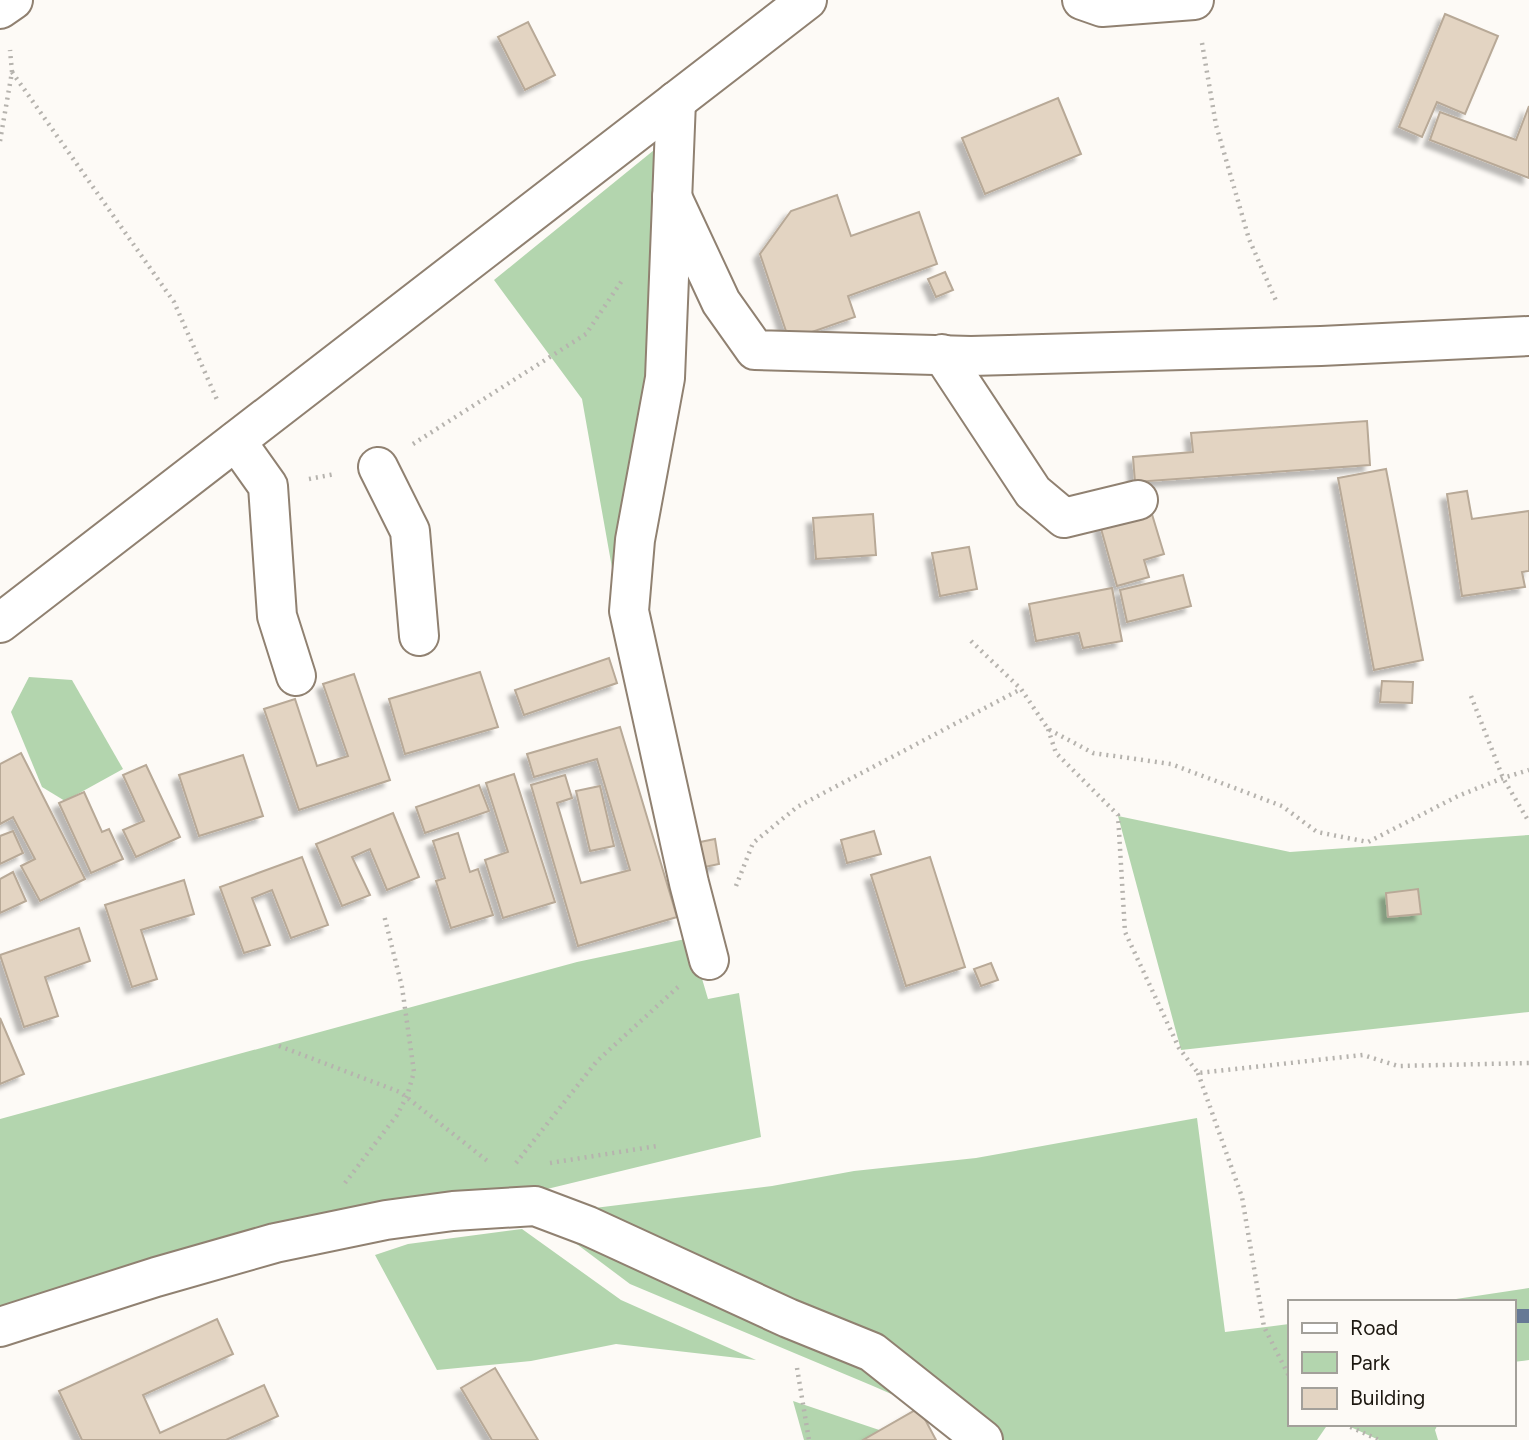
<svg xmlns="http://www.w3.org/2000/svg" width="1529" height="1440" viewBox="0 0 1529 1440" font-family="Figtree,sans-serif">
  <defs>
    <filter id="shadow"><feDropShadow dx="-6" dy="6" stdDeviation="2" flood-color="#0004"/></filter>
  </defs>
  <rect width="100%" height="100%" fill="#fdfaf6"/>
  <g fill="#b3d5ae">
    <path d="M659 146 651 384 614 579 582 399 494 280Z"/>
    <path d="M29 677 72 680 123 769 65 801 42 787 11 712Z"/>
    <path d="M1118 816 1290 852 1529 835V1012L1181 1050Z"/>
    <path d="M690 938 708 999 739 993 761 1137 0 1322V1119L577 962Z"/>
    <path d="M1197 1118 1225 1332 1289 1324V1424H1328L1317 1440H996L873 1386 630 1284 538 1215 772 1186 854 1171 976 1158Z"/>
    <path d="M522 1229 621 1300 756 1360 616 1344 531 1361 437 1370 375 1255 408 1244Z"/>
    <path d="M1529 1288V1360L1513 1362V1302H1436Z"/>
    <path d="M793 1401 909 1440H804Z"/>
    <path d="M1344 1424H1438L1435 1430 1438 1440H1379Z"/>
  </g>
  <g fill="none" stroke-linecap="round" stroke-linejoin="round">
    <path stroke="#667995" stroke-width="14" d="M1513 1316H1529"/>
  </g>
  <g fill="#e3d4c2" stroke="#b8a997" stroke-width="2" filter="url(#shadow)">
    <path d="M1445 14 1498 36 1465 114 1437 102 1422 137 1399 127Z"/>
    <path d="M528 22 555 75 525 90 498 37Z"/>
    <path d="M1058 98 1081 154 985 194 962 138Z"/>
    <path d="M1529 106V178L1430 140 1440 112 1516 140Z"/>
    <path d="M837 195 851 236 919 212 937 264 848 296 855 317 789 340 760 254 791 211Z"/>
    <path d="M945 272 953 290 936 297 928 279Z"/>
    <path d="M1367 421 1370 465 1135 482 1133 457 1193 452 1191 433Z"/>
    <path d="M1386 469 1423 660 1374 670 1338 478Z"/>
    <path d="M1467 491 1472 519 1529 511V571L1522 572 1525 587 1462 596 1447 494Z"/>
    <path d="M1151 511 1164 554 1144 560 1149 577 1117 586 1100 525Z"/>
    <path d="M873 514 876 555 816 559 813 518Z"/>
    <path d="M969 547 977 589 940 596 932 553Z"/>
    <path d="M1183 575 1191 606 1127 622 1120 590Z"/>
    <path d="M1112 588 1122 641 1083 648 1079 633 1036 641 1029 604Z"/>
    <path d="M609 658 617 683 524 715 515 690Z"/>
    <path d="M480 672 498 727 405 754 389 699Z"/>
    <path d="M354 674 390 780 299 810 264 709 295 699 317 766 348 756 323 684Z"/>
    <path d="M1382 681 1413 682 1412 703 1380 702Z"/>
    <path d="M620 727 677 917 578 946 531 785 565 775 572 798 557 803 581 883 630 870 597 759 534 777 527 754Z"/>
    <path d="M21 753 85 879 40 901 21 866 35 859 13 817 0 824V764Z"/>
    <path d="M243 755 263 816 199 836 179 775Z"/>
    <path d="M146 765 180 837 136 857 123 830 144 821 123 775Z"/>
    <path d="M514 774 555 902 503 918 485 860 508 852 486 783Z"/>
    <path d="M479 785 489 811 425 833 416 807Z"/>
    <path d="M600 786 614 846 590 851 576 791Z"/>
    <path d="M84 792 102 832 109 829 123 859 91 873 59 803Z"/>
    <path d="M393 813 419 877 387 890 370 849 352 857 370 895 342 906 316 844Z"/>
    <path d="M13 831 23 853 0 864V836Z"/>
    <path d="M874 831 881 854 847 863 841 840Z"/>
    <path d="M458 833 470 872 478 869 493 915 451 928 436 881 445 878 433 841Z"/>
    <path d="M715 839 719 864 695 869 690 844Z"/>
    <path d="M302 857 328 925 291 938 272 890 252 898 270 945 244 953 220 887Z"/>
    <path d="M930 857 965 967 906 986 871 875Z"/>
    <path d="M13 872 26 901 0 913V879Z"/>
    <path d="M184 880 194 914 141 930 157 979 132 987 105 905Z"/>
    <path d="M1418 889 1421 914 1388 917 1386 893Z"/>
    <path d="M79 928 90 961 45 977 58 1016 24 1027 0 955Z"/>
    <path d="M991 963 998 980 981 986 974 969Z"/>
    <path d="M0 1018 24 1074 0 1084Z"/>
    <path d="M217 1319 233 1354 143 1395 160 1433 264 1385 278 1416 226 1440H82L59 1391Z"/>
    <path d="M495 1368 538 1440H492L461 1388Z"/>
    <path d="M919 1408 936 1440H863Z"/>
  </g>
  <g fill="none" stroke-linecap="round" stroke-linejoin="round">
    <defs>
      <g id="minor">
        <path d="M1082 0 1102 7 1194 0"/>
        <path d="M0 9 13 0"/>
        <path d="M676 101 665 378 635 540 629 611 689 883 709 960"/>
        <path d="M672 197 721 302 755 350 971 356 1321 346 1529 336"/>
        <path d="M942 354 1033 492 1064 518 1138 500"/>
        <path d="M236 441 268 486 277 616 296 676"/>
        <path d="M378 467 410 531 419 636"/>
        <path d="M0 623 807 0"/>
        <path d="M0 1327 156 1277 275 1243 386 1220 453 1211 535 1206 588 1226 788 1318 872 1352 983 1440"/>
      </g>
    </defs>
    <use href="#minor" stroke="#908171" stroke-width="42"/>
    <g stroke="#b6b3ae" stroke-width="4.5" stroke-dasharray="2 5" stroke-linecap="butt">
      <path d="M1202 43 1216 125 1249 239 1277 303"/>
      <path d="M12 72 174 302 218 402"/>
      <path d="M0 141 12 72 10 50"/>
      <path d="M413 444 586 334 623 279"/>
      <path d="M309 479 335 474"/>
      <path d="M971 641 1021 689 1048 729 1093 753 1171 764 1282 806 1317 832 1368 842 1458 796 1503 778 1529 770"/>
      <path d="M1471 696 1503 778 1529 822"/>
      <path d="M1048 729 1056 753 1118 815 1125 932 1179 1048 1198 1073 1363 1055 1398 1066 1529 1063"/>
      <path d="M736 886 753 843 797 807 1021 689"/>
      <path d="M279 1046 400 1092 490 1163"/>
      <path d="M1198 1073 1242 1197 1264 1327 1289 1376"/>
      <path d="M516 1163 597 1061 678 987"/>
      <path d="M550 1163 657 1146"/>
      <path d="M345 1183 397 1115 407 1096 414 1072 402 987 384 915"/>
      <path d="M797 1368 809 1440"/>
      <path d="M1344 1424 1379 1440"/>
    </g>
    <use href="#minor" stroke="#fff" stroke-width="38"/>
  </g>
  <rect x="1288" y="1300" width="228" height="126" fill="#fdfaf6" stroke="#a3a09a" stroke-width="2"/>
  <rect x="1302" y="1323" width="35" height="10" fill="#ffffff" stroke="#a3a09a" stroke-width="2"/>
  <text x="1350" y="1335" font-size="21" fill="#1d1811">Road</text>
  <rect x="1302" y="1352" width="35" height="21" fill="#b3d5ae" stroke="#a3a09a" stroke-width="2"/>
  <text x="1350" y="1370" font-size="21" fill="#1d1811">Park</text>
  <rect x="1302" y="1388" width="35" height="21" fill="#e3d4c2" stroke="#a3a09a" stroke-width="2"/>
  <text x="1350" y="1405" font-size="21" fill="#1d1811">Building</text>
</svg>
